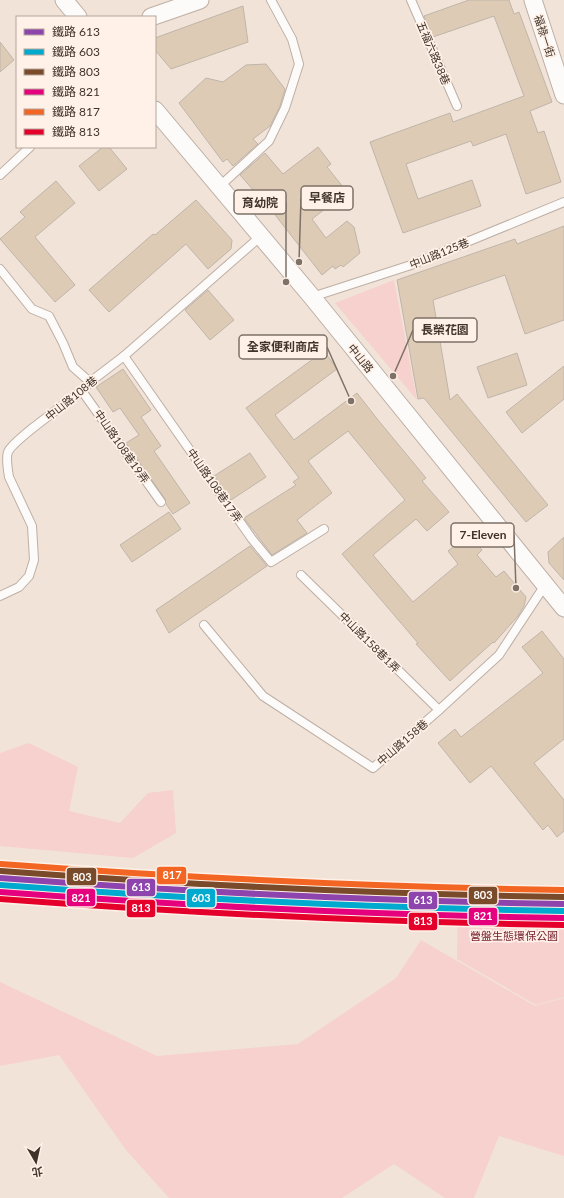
<svg xmlns="http://www.w3.org/2000/svg" width="564" height="1198" viewBox="0 0 564 1198" font-family="Lato,'Noto Sans TC',sans-serif">
  <rect width="100%" height="100%" fill="#f2e3d8"/>
  <g fill="#f6d1cd">
    <path d="M394 280 417 400 335 303Z"/>
    <path d="M29 743 78 767 69 811 120 823 148 793 173 790 176 833 133 858 0 846V753Z"/>
    <path d="M458 885 564 887V997L536 1005 457 959Z"/>
    <path d="M421 940 535 1006 564 998V1156L499 1136 474 1198H445L394 1164 342 1198H169L126 1150 59 1055 0 1066V982L157 1056 298 1044 396 978Z"/>
  </g>
  <g fill="#ddcbb5" stroke="#bfb5aa">
    <path d="M469 0H509L514 14 519 12 552 102 530 111 538 133 544 131 561 182 526 194 506 134 473 146 471 141 406 164 418 199 472 180 481 206 403 233 370 142 450 113 453 122 524 96 494 16 433 37 424 16Z"/>
    <path d="M243 6 248 42 171 69 155 50V38Z"/>
    <path d="M0 42 14 60 0 72Z"/>
    <path d="M266 64 285 89 280 106 270 126 253 139 258 144 233 166 227 159 223 162 179 103 206 78 223 82 246 65Z"/>
    <path d="M103 147H109L127 169 99 191 79 166Z"/>
    <path d="M318 147 331 164 327 167 347 192 312 219 326 238 347 221 354 227 360 253 343 267 341 265 335 269 333 266 322 275 276 216 240 175 265 153 283 174Z"/>
    <path d="M56 181 75 203 35 237 75 285 55 302 0 239 25 217 20 212Z"/>
    <path d="M196 200 232 240 231 249 208 269 186 244 109 312 89 290 153 234 155 235Z"/>
    <path d="M564 226V320L525 334 505 275 433 300 450 400 457 394 548 505 526 522 424 398 418 399 397 280 515 239 517 244Z"/>
    <path d="M208 290 234 320 210 340 185 310Z"/>
    <path d="M324 351 337 369 275 415 294 440 357 393 378 420 426 478 422 481 449 512 427 531 416 519 373 555 413 602 458 564 448 551 469 534 482 550 477 555 496 577 504 571 526 597 524 606 518 616 494 643 493 642 450 681 416 644 418 643 342 554 405 500 348 431 308 461 332 493 297 520 307 533 272 555 244 518 296 485 293 482 299 478 246 408Z"/>
    <path d="M517 353 527 385 488 398 477 367Z"/>
    <path d="M564 366V399L522 433 506 412Z"/>
    <path d="M123 369 151 410 141 417 161 446 154 451 190 503 173 514 166 504 165 499 126 443 139 435 120 408 113 412 96 387Z"/>
    <path d="M250 453 266 477 231 500 214 476Z"/>
    <path d="M169 512 181 529 132 562 120 545Z"/>
    <path d="M564 537V580L549 563 548 552Z"/>
    <path d="M250 546 267 566 169 633 156 610Z"/>
    <path d="M542 631 564 659V739L534 763 564 800V831L557 837 548 825 543 830 491 766 470 783 438 743 455 729 461 737 543 673 522 647Z"/>
  </g>
  <g fill="none" stroke-linecap="round" stroke-linejoin="round">
    <defs>
      <g id="lane">
        <path d="M411 0 457 106"/>
        <path d="M0 175 30 147"/>
        <path d="M220 186 269 141 285 108 299 64 292 39 271 0"/>
        <path d="M0 269 32 309 49 316 63 343 73 367 90 382"/>
        <path d="M312 297 411 265 564 202"/>
        <path d="M124 356 252 539 271 562 324 529"/>
        <path d="M82 391 161 502"/>
        <path d="M301 575 439 710"/>
        <path d="M0 596 19 587 29 576 34 560 32 526 9 477C8 471 6 457 8 452 13 440 69 401 82 391L90 382 124 356 261 236"/>
        <path d="M204 625 263 696 373 768 439 710 499 655 545 585"/>
      </g>
      <g id="street">
        <path d="M64 0 78 17"/>
        <path d="M533 0 564 95"/>
        <path d="M151 17 200 0"/>
        <path d="M155 110 312 297 564 608"/>
      </g>
    </defs>
    <use href="#lane" stroke="#bcafa5" stroke-width="10"/>
    <use href="#street" stroke="#bcafa5" stroke-width="19"/>
    <use href="#lane" stroke="#fdfbf9" stroke-width="8"/>
    <use href="#street" stroke="#fdfbf9" stroke-width="17"/>
    <defs>
      <path id="rail-1" d="M0 878C188 892 376 901 564 904"/>
      <path id="rail-2" d="M0 885C188 899 376 908 564 911"/>
      <path id="rail-3" d="M1 871C188 885 376 894 564 897"/>
      <path id="rail-4" d="M0 892C188 906 376 915 564 918"/>
      <path id="rail-5" d="M1 864C189 878 376 887 564 890"/>
      <path id="rail-6" d="M0 899C188 913 375 922 564 925"/>
    </defs>
    <use href="#rail-1" stroke="#fff1e7" stroke-width="9"/>
    <use href="#rail-2" stroke="#fff1e7" stroke-width="9"/>
    <use href="#rail-3" stroke="#fff1e7" stroke-width="9"/>
    <use href="#rail-4" stroke="#fff1e7" stroke-width="9"/>
    <use href="#rail-5" stroke="#fff1e7" stroke-width="9"/>
    <use href="#rail-6" stroke="#fff1e7" stroke-width="9"/>
    <use href="#rail-1" stroke="#8e44ad" stroke-width="6"/>
    <use href="#rail-2" stroke="#00a9ce" stroke-width="6"/>
    <use href="#rail-3" stroke="#7a4b2a" stroke-width="6"/>
    <use href="#rail-4" stroke="#e5007d" stroke-width="6"/>
    <use href="#rail-5" stroke="#f26522" stroke-width="6"/>
    <use href="#rail-6" stroke="#e4002b" stroke-width="6"/>
  </g>
  <g text-anchor="middle" dominant-baseline="central" stroke-width="3.5" stroke-linejoin="round" paint-order="stroke">
    <g font-size="11" fill="#40332a" stroke="#fff1e7">
      <text transform="translate(545 36) rotate(72)">福祿一街</text>
      <text transform="translate(434 53) rotate(67)">五福六路38巷</text>
      <text transform="translate(439 253) rotate(-22)">中山路125巷</text>
      <text transform="translate(361 358) rotate(51)">中山路</text>
      <text transform="translate(71 398) rotate(-39)">中山路108巷</text>
      <text transform="translate(122 446) rotate(55)">中山路108巷19弄</text>
      <text transform="translate(215 485) rotate(55)">中山路108巷17弄</text>
      <text transform="translate(370 642) rotate(45)">中山路158巷1弄</text>
      <text transform="translate(402 742) rotate(-41)">中山路158巷</text>
    </g>
    <g font-size="11" fill="#721a28" stroke="#fff1e7">
      <text x="514" y="935">營盤生態環保公園</text>
    </g>
  </g>
  <path fill="none" stroke="#7e7167" stroke-width="1.5" d="M299 262L301 198M286 282L286 202M393 376L413 330M351 401L327 347M516 588L514 535"/>
  <g fill="#7e7167" stroke="#fff1e7" stroke-width="1.5">
    <circle cx="299" cy="262" r="4"/>
    <circle cx="286" cy="282" r="4"/>
    <circle cx="393" cy="376" r="4"/>
    <circle cx="351" cy="401" r="4"/>
    <circle cx="516" cy="588" r="4"/>
  </g>
  <g fill="#fff1e7" stroke="#7e7167" stroke-width="1.5">
    <rect x="301" y="186" width="52" height="24" rx="4"/>
    <rect x="234" y="190" width="52" height="24" rx="4"/>
    <rect x="413" y="318" width="64" height="24" rx="4"/>
    <rect x="239" y="335" width="88" height="24" rx="4"/>
    <rect x="451" y="523" width="63" height="24" rx="4"/>
  </g>
  <g font-size="12" text-anchor="middle" font-weight="bold" fill="#40332a">
    <text x="327" y="202">早餐店</text>
    <text x="260" y="207">育幼院</text>
    <text x="445" y="334">長榮花園</text>
    <text x="283" y="351">全家便利商店</text>
    <text x="483" y="539">7-Eleven</text>
  </g>
  <g stroke="#fff1e7" stroke-width="1.5">
    <rect x="156" y="866" width="31" height="19" rx="4" fill="#f26522"/>
    <rect x="66" y="867" width="31" height="19" rx="4" fill="#7a4b2a"/>
    <rect x="126" y="878" width="30" height="19" rx="4" fill="#8e44ad"/>
    <rect x="468" y="886" width="30" height="19" rx="4" fill="#7a4b2a"/>
    <rect x="66" y="888" width="30" height="19" rx="4" fill="#e5007d"/>
    <rect x="186" y="888" width="30" height="20" rx="4" fill="#00a9ce"/>
    <rect x="408" y="891" width="30" height="19" rx="4" fill="#8e44ad"/>
    <rect x="126" y="899" width="30" height="19" rx="4" fill="#e4002b"/>
    <rect x="468" y="907" width="30" height="19" rx="4" fill="#e5007d"/>
    <rect x="408" y="912" width="30" height="19" rx="4" fill="#e4002b"/>
  </g>
  <g font-size="11" text-anchor="middle" font-weight="bold" fill="#fff">
    <text x="172" y="879">817</text>
    <text x="82" y="881">803</text>
    <text x="141" y="891">613</text>
    <text x="483" y="899">803</text>
    <text x="81" y="902">821</text>
    <text x="201" y="902">603</text>
    <text x="423" y="904">613</text>
    <text x="141" y="912">813</text>
    <text x="483" y="920">821</text>
    <text x="423" y="925">813</text>
  </g>
  <rect x="16" y="16" width="140" height="132" fill="#fff1e7" stroke="#b3a59b"/>
  <rect x="24" y="29" width="20" height="6" fill="#8e44ad" stroke="#b3a59b"/>
  <text x="52" y="36" font-size="12" fill="#40332a">鐵路 613</text>
  <rect x="24" y="49" width="20" height="6" fill="#00a9ce" stroke="#b3a59b"/>
  <text x="52" y="56" font-size="12" fill="#40332a">鐵路 603</text>
  <rect x="24" y="69" width="20" height="6" fill="#7a4b2a" stroke="#b3a59b"/>
  <text x="52" y="76" font-size="12" fill="#40332a">鐵路 803</text>
  <rect x="24" y="89" width="20" height="6" fill="#e5007d" stroke="#b3a59b"/>
  <text x="52" y="96" font-size="12" fill="#40332a">鐵路 821</text>
  <rect x="24" y="109" width="20" height="6" fill="#f26522" stroke="#b3a59b"/>
  <text x="52" y="116" font-size="12" fill="#40332a">鐵路 817</text>
  <rect x="24" y="129" width="20" height="6" fill="#e4002b" stroke="#b3a59b"/>
  <text x="52" y="136" font-size="12" fill="#40332a">鐵路 813</text>
  <g transform="translate(36 1162) rotate(171)" stroke="#fff1e7" stroke-width="3" paint-order="stroke">
  <path d="M0-3L7 15L0 10L-7 15Z" fill="#40332a"/>
  <text y="-6" font-size="11" font-weight="bold" text-anchor="middle" fill="#40332a">北</text>
  </g>
</svg>
